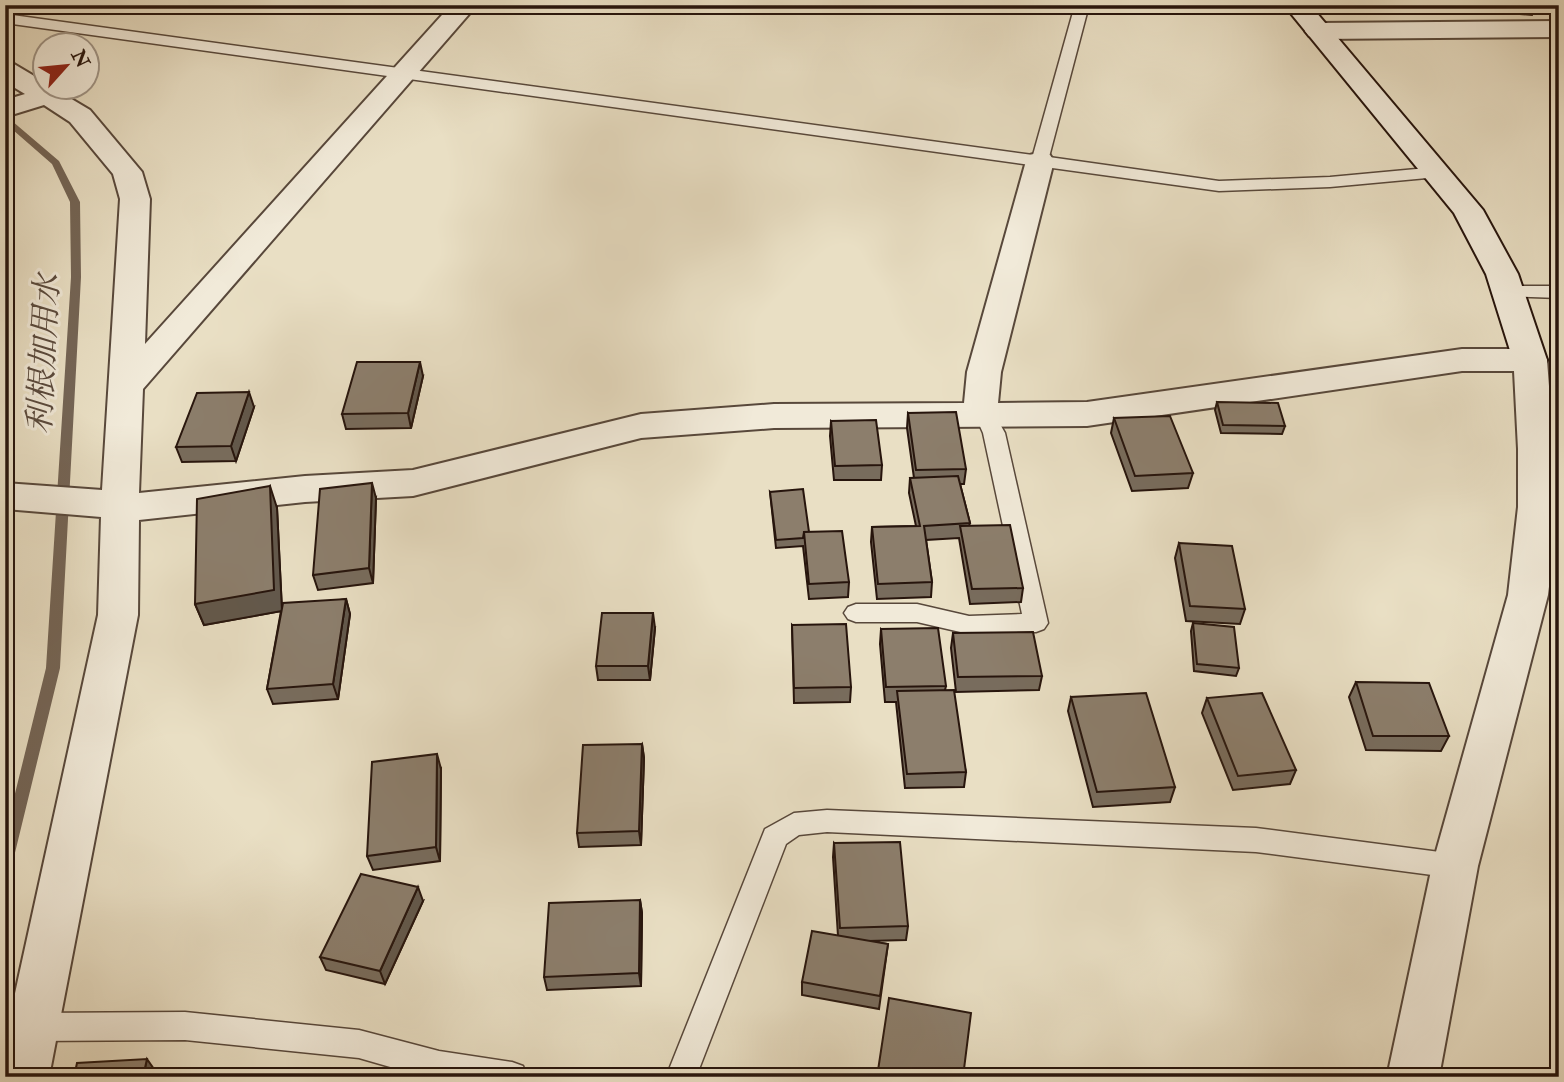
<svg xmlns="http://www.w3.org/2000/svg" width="1564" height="1082" viewBox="0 0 1564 1082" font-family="'IM FELL Double Pica','Noto Serif JP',serif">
  <rect width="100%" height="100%" fill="#e9dfc4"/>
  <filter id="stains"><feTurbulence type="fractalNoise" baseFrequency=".00286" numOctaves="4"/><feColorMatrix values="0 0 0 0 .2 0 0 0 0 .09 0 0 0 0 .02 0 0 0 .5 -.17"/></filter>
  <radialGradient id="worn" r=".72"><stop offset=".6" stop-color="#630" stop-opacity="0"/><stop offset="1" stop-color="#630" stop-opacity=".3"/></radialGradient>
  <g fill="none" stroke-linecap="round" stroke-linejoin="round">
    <path fill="#746556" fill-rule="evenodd" d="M5 115 59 161 80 202 81 277 60 668 12 865 10 870 5 871V834L46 668 71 277 70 202 52 164 5 123Z"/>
    <defs>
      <g id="lane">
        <path d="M1075 5H1089L1049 157 1219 181 1330 177 1438 167 1447 172 1438 177 1330 187 1219 191 5 23V14L1033 155Z"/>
        <path d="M1508 286H1559V298L1501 296 1498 292 1501 288Z"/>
        <path d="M985 408 992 410 1005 433 1048 623 1044 629 1036 632 969 634 917 622H856L848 619 844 613 848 607 856 604H917L969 616 1022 614 983 433 975 415 978 410Z"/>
        <path d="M827 810 1256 828 1455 854 1465 857 1469 866 1465 875 1455 878 1256 852 827 832 799 835 786 844 696 1077H666L765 829 794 813Z"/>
        <path d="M185 1012 359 1030 439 1051 512 1062 523 1066 527 1077H425L359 1058 185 1040 33 1041 22 1037 18 1027 22 1017 33 1013Z"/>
      </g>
      <g id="street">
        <path d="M451 5H477L143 389 139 493 305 476 413 470 641 414 774 404 964 403 967 372 1026 161 1030 155 1040 152 1050 155 1054 161 1001 372 998 403 1087 402 1462 349H1530L1542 352 1547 360 1556 478 1555 537 1548 595 1478 866 1439 1077H1387L1432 866 1508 595 1518 507V449L1514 371H1462L1087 426 774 428 641 438 413 496 305 502 139 520 138 615 49 1077H5V1039L98 615 101 517 5 509V483L102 490 120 199 113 174 70 122 44 105 5 117V100L25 94 5 82V62L14 64 46 83V88H53L90 110 142 172 150 199 145 344Z"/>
        <path d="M1559 21V37L1318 39 1309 36 1305 31 1309 26 1318 23Z"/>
      </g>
      <path id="secondary" d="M1284 5H1310L1483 210 1518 274 1547 360 1542 368 1530 371 1518 368 1513 360 1486 274 1454 213Z"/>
    </defs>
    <use href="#lane" stroke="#58483b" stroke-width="3"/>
    <use href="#street" stroke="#58483b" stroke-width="4"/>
    <use href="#secondary" stroke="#27150d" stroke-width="4"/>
    <use href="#lane" fill="#f1ead9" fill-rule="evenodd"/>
    <use href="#street" fill="#f1ead9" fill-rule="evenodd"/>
    <use href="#secondary" fill="#f1ead9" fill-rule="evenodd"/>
  </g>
  <g fill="#786c5d" stroke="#27150d" stroke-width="2">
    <path d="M1456 5H1536L1532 15 1457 9Z"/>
    <path d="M1552 5H1559V9H1554Z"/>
    <path d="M423 376 411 428 346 429 342 414Z"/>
    <path d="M1217 402 1285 426 1282 434 1221 433 1215 410Z"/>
    <path d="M254 407 236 461 182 462 176 447Z"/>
    <path d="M908 413 966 469 964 484H960L970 523 969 526 1023 588 1021 602 970 604 959 538 926 540 932 582 931 597 877 599 871 542 872 527 916 526 909 493 910 478H914L907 428Z"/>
    <path d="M1114 418 1193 473 1188 488 1132 491 1111 433Z"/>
    <path d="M831 421 882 465 881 480H834L830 436Z"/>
    <path d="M770 492 809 532 849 582 848 597 809 599 803 546 776 548Z"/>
    <path d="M376 498 373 583 318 590 313 575Z"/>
    <path d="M277 508 282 610 346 599 350 614 338 699 273 704 267 689 281 611 204 625 195 604Z"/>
    <path d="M1179 543 1245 609 1240 624 1186 621 1175 558Z"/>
    <path d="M1193 623 1239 668 1236 676 1194 671 1191 631Z"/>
    <path d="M792 625 851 687 850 702 794 703Z"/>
    <path d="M655 628 650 680H598L596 666Z"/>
    <path d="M881 629 946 686 945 690 966 772 964 787 905 788 896 702H885L880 644Z"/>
    <path d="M953 633 1042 676 1039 690 956 692 951 648Z"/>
    <path d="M1356 682 1449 736 1441 751 1366 750 1349 697Z"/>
    <path d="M1071 697 1175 787 1170 802 1093 807 1068 711Z"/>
    <path d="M1207 698 1296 770 1290 784 1233 790 1202 713Z"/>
    <path d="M642 744 644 758 641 845 579 847 577 833Z"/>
    <path d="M441 769 440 861 373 870 367 856Z"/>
    <path d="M834 843 908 926 906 940 868 941 888 944 879 1009 802 995V982L838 936 833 857Z"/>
    <path d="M640 900 642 913 641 986 547 990 544 977Z"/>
    <path d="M423 901 385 984 326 970 320 957Z"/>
  </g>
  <g fill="#62584c" stroke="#27150d" stroke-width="2">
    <path d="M420 362 423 376 411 428 408 413Z"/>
    <path d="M249 392 254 407 236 461 231 446Z"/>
    <path d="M372 483 376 498 373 583 369 568Z"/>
    <path d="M270 486 277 508 282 611 204 625 195 604Z"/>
    <path d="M346 599 350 614 338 699 333 684Z"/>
    <path d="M653 613 655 628 650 680 648 666Z"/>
    <path d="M642 744 644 758 641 845 639 831Z"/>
    <path d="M437 754 441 769 440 861 436 847Z"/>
    <path d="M418 887 423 901 385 984 380 971Z"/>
    <path d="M640 900 642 913 641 986 639 973Z"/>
    <path d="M147 1059 156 1072 155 1077H143Z"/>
  </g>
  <g fill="#8c7e6c" stroke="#27150d" stroke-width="2">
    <path d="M357 362H420L408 413 342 414Z"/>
    <path d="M249 392 231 446 176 447 197 393Z"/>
    <path d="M1217 402 1278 403 1285 426 1223 425Z"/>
    <path d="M956 412 966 469 916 470 908 413Z"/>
    <path d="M1170 416 1193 473 1135 476 1114 418Z"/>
    <path d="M876 420 882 465 835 466 831 421Z"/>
    <path d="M958 476 970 523 924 526 932 582 878 584 872 527 920 526 910 478Z"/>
    <path d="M372 483 369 568 313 575 320 489Z"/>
    <path d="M270 486 274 590 195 604 197 499Z"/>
    <path d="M803 489 809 532H804L803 538 776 540 770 492Z"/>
    <path d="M1010 525 1023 588 972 589 960 526Z"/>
    <path d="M842 531 849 582 809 584 804 532Z"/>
    <path d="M1179 543 1232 546 1245 609 1190 606Z"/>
    <path d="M346 599 333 684 267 689 283 603Z"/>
    <path d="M602 613H653L648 666H596Z"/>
    <path d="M1193 623 1234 627 1239 668 1197 664Z"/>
    <path d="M846 624 851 687 794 688 792 625Z"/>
    <path d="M938 628 946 686 886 687 881 629Z"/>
    <path d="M1033 632 1042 676 958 677 953 633Z"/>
    <path d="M1356 682 1429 683 1449 736H1373Z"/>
    <path d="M954 690 966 772 907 774 897 691Z"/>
    <path d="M1146 693 1175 787 1097 792 1071 697Z"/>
    <path d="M1262 693 1296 770 1238 776 1207 698Z"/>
    <path d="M642 744 639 831 577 833 583 745Z"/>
    <path d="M437 754 436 847 367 856 372 762Z"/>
    <path d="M900 842 908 926 840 928 834 843Z"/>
    <path d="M361 874 418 887 380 971 320 957Z"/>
    <path d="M640 900 639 973 544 977 549 903Z"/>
    <path d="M812 931 888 944 880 996 802 982Z"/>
    <path d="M889 998 971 1013 963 1077H877Z"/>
    <path d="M147 1059 143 1077H74L77 1063Z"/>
  </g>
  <g text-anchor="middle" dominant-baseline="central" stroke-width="6" stroke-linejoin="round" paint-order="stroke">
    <g font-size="32" font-style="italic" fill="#5a4a3d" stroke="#f1ead9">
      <text transform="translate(44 354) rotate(-87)">利根加用水</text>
    </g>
  </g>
  <rect width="1564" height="1082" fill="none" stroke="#e9dfc4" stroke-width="28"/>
  <rect x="7" y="7" width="1550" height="1068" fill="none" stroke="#27150d" stroke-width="3.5"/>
  <rect x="14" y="14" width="1536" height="1054" fill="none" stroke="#27150d" stroke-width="2"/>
  <g transform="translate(66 66) rotate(63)"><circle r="33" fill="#f1ead9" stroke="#a09587" stroke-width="2"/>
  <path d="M0-5L12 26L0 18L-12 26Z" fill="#8f2418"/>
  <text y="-10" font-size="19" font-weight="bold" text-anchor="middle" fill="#27150d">N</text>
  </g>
  <rect width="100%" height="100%" filter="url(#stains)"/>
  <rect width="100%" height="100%" fill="url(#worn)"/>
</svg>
